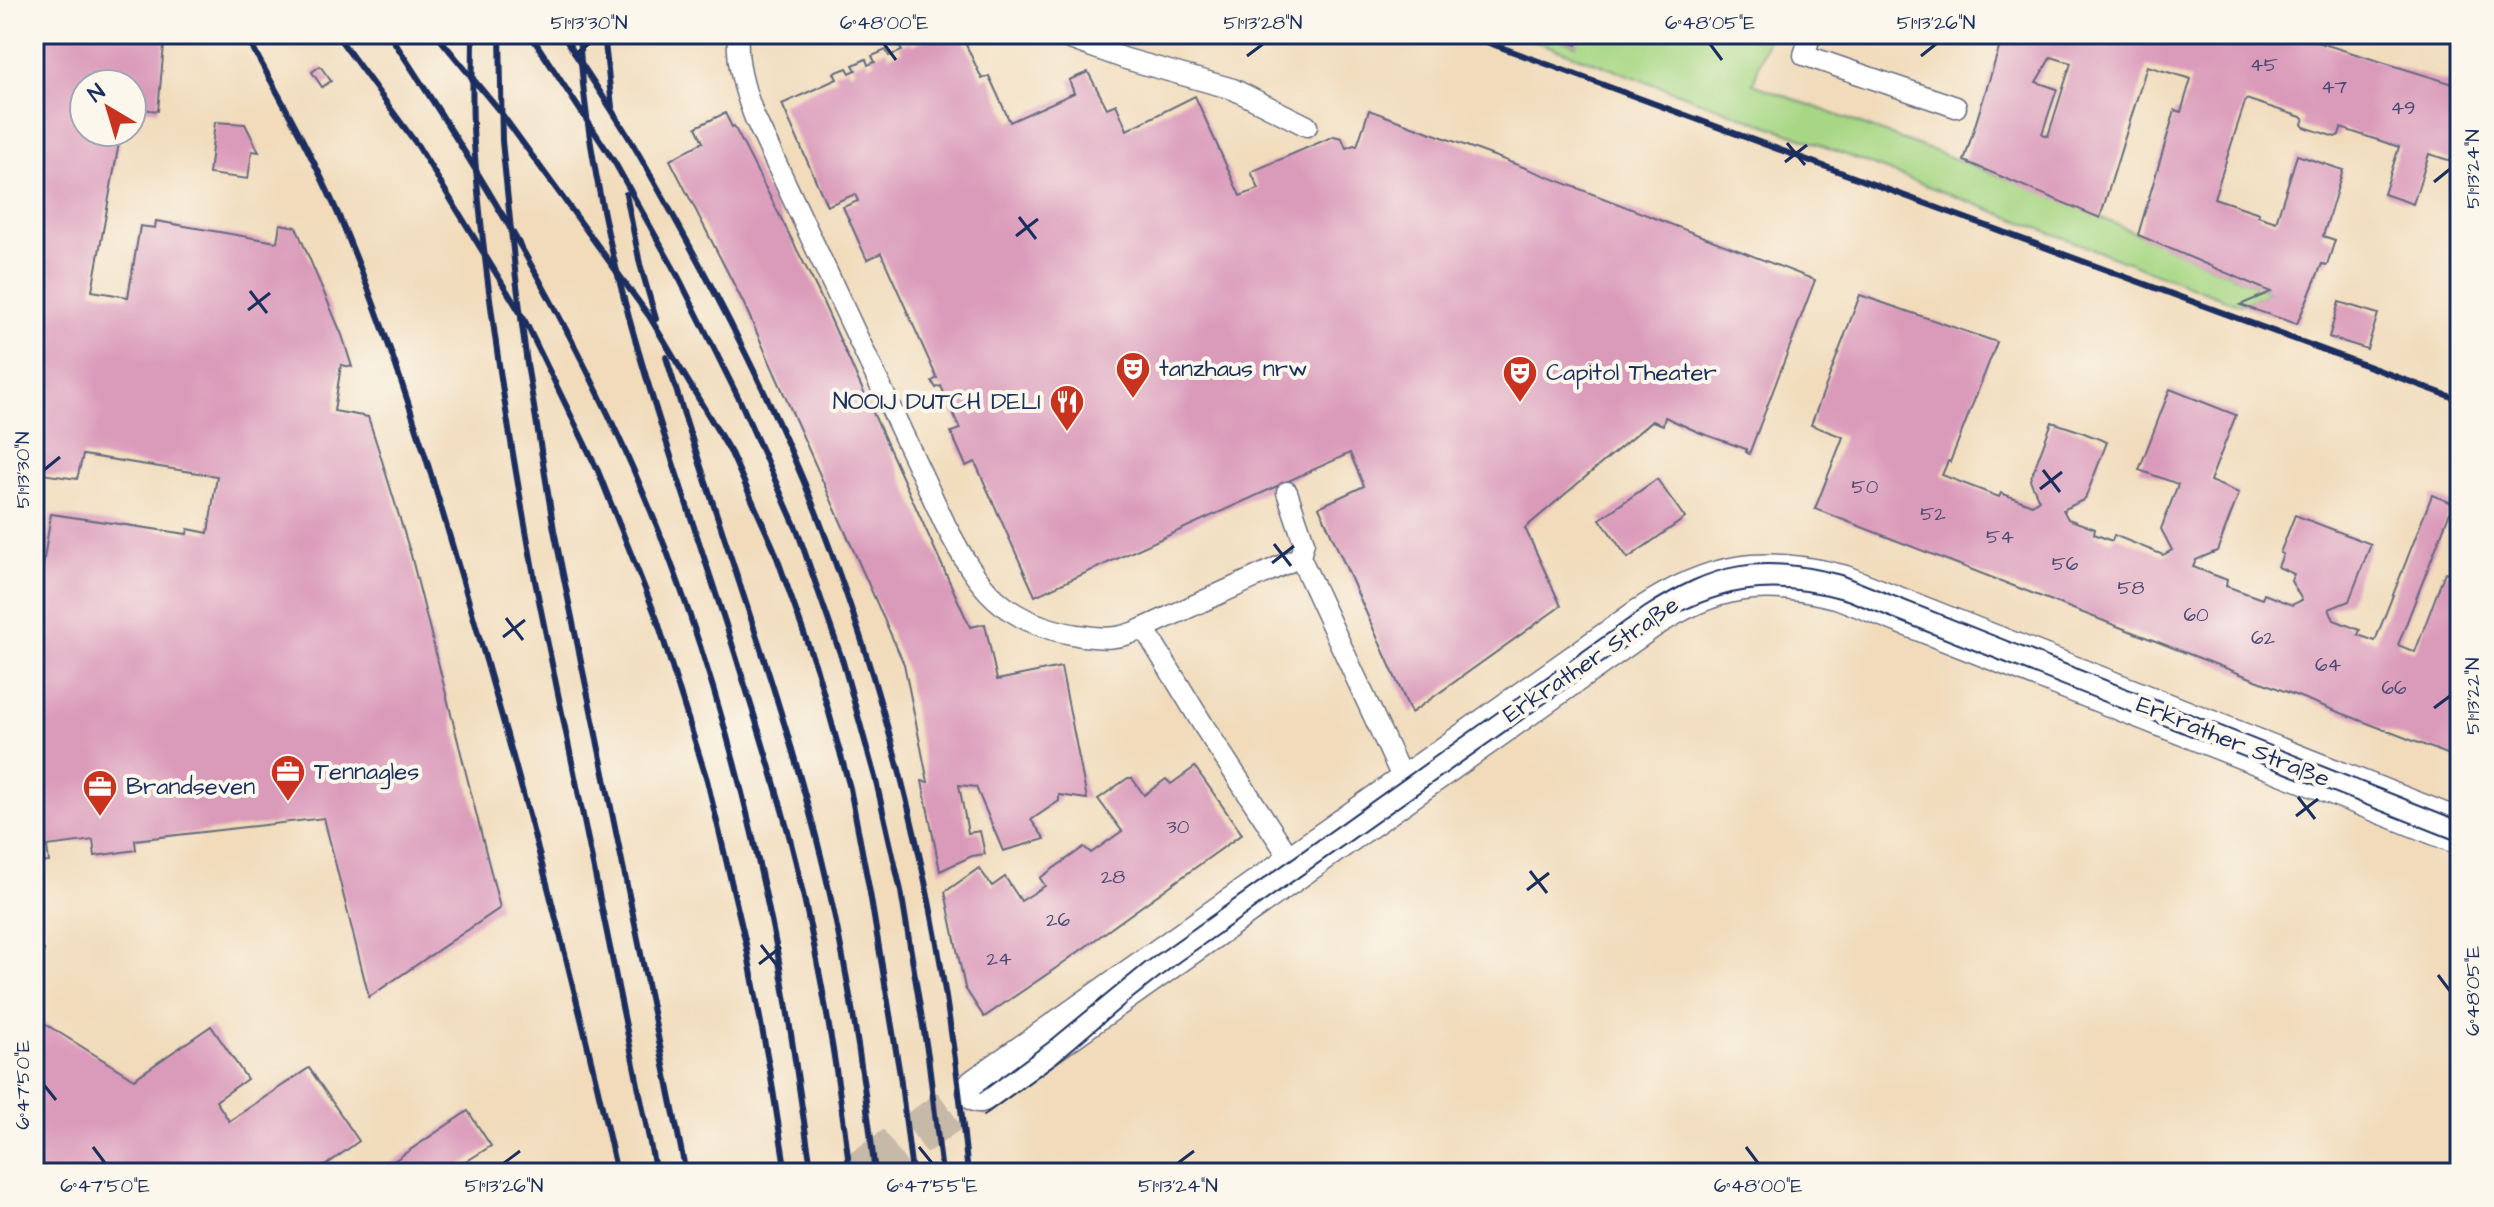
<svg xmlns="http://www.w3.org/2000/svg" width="2494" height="1207" viewBox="0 0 2494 1207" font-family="'Architects Daughter',sans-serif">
  <rect width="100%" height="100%" fill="#fbf7ec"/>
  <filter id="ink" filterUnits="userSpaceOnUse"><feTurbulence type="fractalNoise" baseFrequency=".0125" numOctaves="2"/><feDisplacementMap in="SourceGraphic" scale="16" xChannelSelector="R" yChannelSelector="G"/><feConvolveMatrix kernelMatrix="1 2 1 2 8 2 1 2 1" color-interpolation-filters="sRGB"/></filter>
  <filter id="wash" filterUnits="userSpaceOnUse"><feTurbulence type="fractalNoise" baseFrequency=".006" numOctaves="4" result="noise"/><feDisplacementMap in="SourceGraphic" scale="32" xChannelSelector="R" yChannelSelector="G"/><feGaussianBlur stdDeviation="1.8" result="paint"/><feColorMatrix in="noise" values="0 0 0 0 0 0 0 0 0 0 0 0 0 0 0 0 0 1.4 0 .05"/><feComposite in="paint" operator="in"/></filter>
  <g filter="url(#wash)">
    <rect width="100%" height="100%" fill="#f1dbbb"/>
    <path fill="#a7d784" stroke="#618371" stroke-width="2" d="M1516 34H1547L1576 45 1581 34H1769L1753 84 2033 188 2271 292 2240 305 1807 140Z"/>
    <g id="blocks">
      <g fill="#da9aba" fill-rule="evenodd">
        <path d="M34 34H165L158 111 132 108V84H84V132H121L92 291 128 297 140 226 155 228 156 221 277 242 280 224 296 227 342 335 352 367 341 365 334 411 368 417 379 451 411 555 500 908 369 997 324 818 135 840 136 850 95 856 93 840 47 846 49 862 34 863V584L40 585 51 514 187 534 188 529 208 533 217 476 83 455 77 479 34 473V129L38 90 34 89Z"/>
        <path d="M938 34H961L982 79 989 76 1010 122 1074 93 1069 80 1088 72 1107 108 1116 104 1127 130 1195 96 1240 196 1259 189 1251 172 1334 136 1342 138 1346 148 1354 145 1357 146 1369 110 1502 159 1815 280 1749 454 1746 452V449L1698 432 1665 417 1663 425 1652 421 1525 528 1561 606 1411 713 1319 507 1364 486 1350 453 1035 596 975 462 966 466 951 432 960 429 941 386 936 388 932 381 937 378 881 253 867 260 843 207 858 201 855 194 827 206 782 104 837 79 834 73 847 68 850 73 856 70 853 65 866 59 868 65 875 62 872 56 886 50 889 56 902 51 899 46 910 42 912 45Z"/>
        <path d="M1548 34H1581L1577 45Z"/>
        <path d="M1990 34H2291L2460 86V172L2456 171 2458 163 2429 154 2413 204 2384 194 2399 147 2341 128 2339 135 2335 137 2304 127 2302 124 2304 118 2246 99 2214 198 2259 213 2258 216 2276 222 2297 155 2343 170 2323 236 2335 240 2327 265 2322 264 2297 324 2240 305 2271 292 2138 235 2175 110 2181 112 2191 79 2147 66 2100 218 1964 161 2001 42 2002 38ZM2051 57 2071 63 2048 136 2042 134 2057 89 2036 82Z"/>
        <path d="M320 66 331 81 322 87 312 72Z"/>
        <path d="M725 113 732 127 734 126 817 289 970 627 985 624 997 680 1061 667 1087 799 1059 795V801L1031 820 1045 839 1003 851 976 787 959 785 968 833 980 831 985 854 972 856 940 871 922 781 928 782 904 664 744 304 670 160 703 142 696 127Z"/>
        <path d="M215 122 245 124 259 152 252 151 248 179 209 174Z"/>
        <path d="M1860 295 1997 342 1950 462 1948 461 1942 475 1999 497 2001 493 2032 505 2039 500 2030 480 2052 422 2079 431 2107 442 2085 499 2063 510 2068 519 2095 529 2094 534 2112 541 2114 535 2163 555 2172 550 2161 529 2178 484 2139 470 2170 389 2236 415 2210 481 2239 493 2217 551 2196 560 2193 567 2227 580 2226 586 2262 599 2264 594 2292 605 2302 600 2291 581 2294 574 2278 567 2283 554 2280 553 2295 515 2371 544 2349 601 2329 609 2334 620 2360 630 2358 635 2375 641 2432 495 2460 506 2458 516 2450 512 2398 645 2415 652 2445 572 2460 578V759L1815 509 1843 437 1811 425Z"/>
        <path d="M2339 302 2378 314 2367 349 2329 337Z"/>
        <path d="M1657 479 1685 518 1628 558 1600 519Z"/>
        <path d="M1195 767 1242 834 1049 973 984 1017 965 988 945 892 979 868 992 886 1005 877 1021 901 1045 886 1040 878 1084 847 1091 853 1122 831 1098 799 1128 778H1132L1144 795 1166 779 1171 784Z"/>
        <path d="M34 948 44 950 35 981H34Z"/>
        <path d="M34 1017 134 1079 211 1026 247 1079 216 1101 229 1121 309 1068 359 1141 315 1173H34Z"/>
        <path d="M468 1111 491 1146 448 1173H376Z"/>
      </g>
    </g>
  </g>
  <g filter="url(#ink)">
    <use href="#blocks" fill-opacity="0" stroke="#666b7f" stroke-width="2"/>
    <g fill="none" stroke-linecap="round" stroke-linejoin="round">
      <path stroke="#c6b9a8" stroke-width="44" stroke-dasharray="44 22" stroke-linecap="butt" d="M860 1173 979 1090"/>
      <defs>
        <g id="service">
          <path d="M738 34C736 62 744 89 754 116L945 524C978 588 1002 622 1077 635 1104 639 1119 640 1144 628L1205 728 1295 866"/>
          <path d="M1056 34 1126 59 1233 89 1307 126"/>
          <path d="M1811 34 1804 55 1956 107"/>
          <path d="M1287 492 1304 542 1300 557 1407 788"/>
          <path d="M1144 628 1300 557"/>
        </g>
        <path id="tertiary" d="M979 1090 1645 619C1713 574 1762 567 1841 587L2460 832"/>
      </defs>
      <use href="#service" stroke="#666b7f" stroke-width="23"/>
      <use href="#tertiary" stroke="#666b7f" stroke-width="47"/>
      <use href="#service" stroke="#fff" stroke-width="20"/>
      <use href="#tertiary" stroke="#fff" stroke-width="44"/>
      <g stroke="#1b2f5e" stroke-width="2">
        <path d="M980 1093 1049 1042 1144 964 1644 608C1715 562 1759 554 1841 575L2460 821"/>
        <path d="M983 1116 1057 1062 1125 1004 1180 961 1650 629C1716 587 1772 578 1847 600L2460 842"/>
      </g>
      <g stroke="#1b2f5e" stroke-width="6">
        <path d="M245 34C283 102 322 172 351 245 406 381 446 523 487 664 535 832 579 1002 617 1173"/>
        <path d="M336 34 418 146 524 319 598 471 657 619 707 780 746 944 770 1071 786 1173"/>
        <path d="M389 34C508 213 617 403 687 607 724 714 752 825 774 935 790 1014 799 1094 812 1173"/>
        <path d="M436 34 501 113 649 316 731 453 774 549 817 670 850 788 870 893 900 1075 912 1173"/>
        <path d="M473 34C473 71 471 108 474 144 485 291 509 437 535 581L656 1173"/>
        <path d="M500 34 502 141 515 270 527 364 554 530 686 1173"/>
        <path d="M530 34 615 163 680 280 741 403 797 530 843 662 876 781 901 891 928 1056 942 1173"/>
        <path d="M562 34C588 74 615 113 638 153 706 272 771 395 820 522 882 683 929 867 952 1039 959 1083 963 1128 968 1173"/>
        <path d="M579 34C591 253 675 459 739 666 759 731 780 797 796 863 820 965 838 1070 850 1173"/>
        <path d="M604 34 612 107"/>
        <path d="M1465 34 2460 400"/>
        <path d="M626 194 640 264 656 319"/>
        <path d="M666 357C717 524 779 687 821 856 846 958 863 1068 875 1173"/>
      </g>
    </g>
  </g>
  <path fill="none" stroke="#1b2f5e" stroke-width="3" d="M884 44 896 60M1710 44 1722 60M573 56 589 44M1247 56 1263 44M1921 56 1936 44M1787 143 1805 165M1785 162 1807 145M2434 182 2450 169M1019 217 1036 239M1016 236 1038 219M250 291 267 313M248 310 270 293M44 470 60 457M2043 470 2060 492M2040 489 2062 472M1274 544 1291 566M1272 563 1294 546M506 618 523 640M503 637 525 620M2434 708 2450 696M2298 797 2315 819M2296 816 2318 799M1530 871 1547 893M1527 890 1549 873M761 945 778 967M759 964 781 947M2438 975 2450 991M44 1085 56 1100M93 1147 105 1163M919 1147 932 1163M1746 1147 1758 1163M504 1163 520 1151M1178 1163 1194 1151"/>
  <defs>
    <symbol id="theatre-pin" viewBox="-11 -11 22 30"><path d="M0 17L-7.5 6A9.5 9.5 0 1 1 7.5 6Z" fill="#c8321e" stroke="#fbf7ec"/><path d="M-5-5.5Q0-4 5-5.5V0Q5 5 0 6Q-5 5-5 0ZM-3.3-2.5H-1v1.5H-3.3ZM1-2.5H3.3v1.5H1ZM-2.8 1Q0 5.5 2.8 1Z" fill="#fff"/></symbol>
    <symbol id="restaurant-pin" viewBox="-11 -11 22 30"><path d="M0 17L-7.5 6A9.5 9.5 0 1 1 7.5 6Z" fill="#c8321e" stroke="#fbf7ec"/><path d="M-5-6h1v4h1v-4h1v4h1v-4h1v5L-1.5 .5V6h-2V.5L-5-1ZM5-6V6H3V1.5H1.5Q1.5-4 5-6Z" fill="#fff"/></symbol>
    <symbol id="office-pin" viewBox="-11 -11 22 30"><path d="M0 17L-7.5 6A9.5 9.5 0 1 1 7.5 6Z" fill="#c8321e" stroke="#fbf7ec"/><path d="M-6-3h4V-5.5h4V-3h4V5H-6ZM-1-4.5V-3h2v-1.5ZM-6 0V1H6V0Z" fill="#fff"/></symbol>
  </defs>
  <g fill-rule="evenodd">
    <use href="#theatre-pin" x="1113" y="349" width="40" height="54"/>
    <use href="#theatre-pin" x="1500" y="353" width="40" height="54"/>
    <use href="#restaurant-pin" x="1047" y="382" width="40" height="54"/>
    <use href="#office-pin" x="268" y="752" width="40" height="54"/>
    <use href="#office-pin" x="80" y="767" width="40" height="54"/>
  </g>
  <g text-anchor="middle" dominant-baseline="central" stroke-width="8" stroke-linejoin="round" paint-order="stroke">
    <g font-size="20" fill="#4b4a75">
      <text x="2264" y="65">45</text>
      <text x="2334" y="87">47</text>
      <text x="2403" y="108">49</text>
      <text x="1865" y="487">50</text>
      <text x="1933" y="514">52</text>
      <text x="2000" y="537">54</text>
      <text x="2065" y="564">56</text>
      <text x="2131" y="588">58</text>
      <text x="2196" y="615">60</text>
      <text x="2263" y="638">62</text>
      <text x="2328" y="665">64</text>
      <text x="2394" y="688">66</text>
      <text x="1178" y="827">30</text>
      <text x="1113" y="877">28</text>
      <text x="1058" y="920">26</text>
      <text x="999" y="959">24</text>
    </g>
    <g font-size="24" fill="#1b2f5e" stroke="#fbf7ec" text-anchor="start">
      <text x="1159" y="369">tanzhaus nrw</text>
      <text x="1546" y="373">Capitol Theater</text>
      <text x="1041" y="402" text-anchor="end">NOOIJ DUTCH DELI</text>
      <text x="314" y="772">Tennagles</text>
      <text x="126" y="787">Brandseven</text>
    </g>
    <g font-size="24" fill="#1b2f5e" stroke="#fbf7ec">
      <text transform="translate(1591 660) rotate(-34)">Erkrather Straße</text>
      <text transform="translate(2233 742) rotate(22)">Erkrather Straße</text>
    </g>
  </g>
  <rect width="2494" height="1207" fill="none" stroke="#fbf7ec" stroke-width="88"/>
  <g transform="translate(108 108) rotate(322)"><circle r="38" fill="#fbf7ec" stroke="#a1a7b3" stroke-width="2"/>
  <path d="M0-6L14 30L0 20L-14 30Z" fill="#c8321e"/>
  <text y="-12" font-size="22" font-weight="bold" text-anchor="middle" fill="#1b2f5e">N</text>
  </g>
  <rect x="44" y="44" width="2406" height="1119" fill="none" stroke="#1b2f5e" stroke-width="3"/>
  <g font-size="20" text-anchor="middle" fill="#1b2f5e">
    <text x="589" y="29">51°13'30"N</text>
    <text x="884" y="29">6°48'00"E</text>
    <text x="1263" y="29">51°13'28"N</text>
    <text x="1710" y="29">6°48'05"E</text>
    <text x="1936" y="29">51°13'26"N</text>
    <text transform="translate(2472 169) rotate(-90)" y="7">51°13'24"N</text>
    <text transform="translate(22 470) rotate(-90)" y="7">51°13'30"N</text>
    <text transform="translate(2472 696) rotate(-90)" y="7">51°13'22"N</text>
    <text transform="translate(2472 991) rotate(-90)" y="7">6°48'05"E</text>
    <text transform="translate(22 1085) rotate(-90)" y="7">6°47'50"E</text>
    <text x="105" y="1192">6°47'50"E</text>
    <text x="504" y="1192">51°13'26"N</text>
    <text x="932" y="1192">6°47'55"E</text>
    <text x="1178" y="1192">51°13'24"N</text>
    <text x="1758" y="1192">6°48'00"E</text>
  </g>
</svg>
